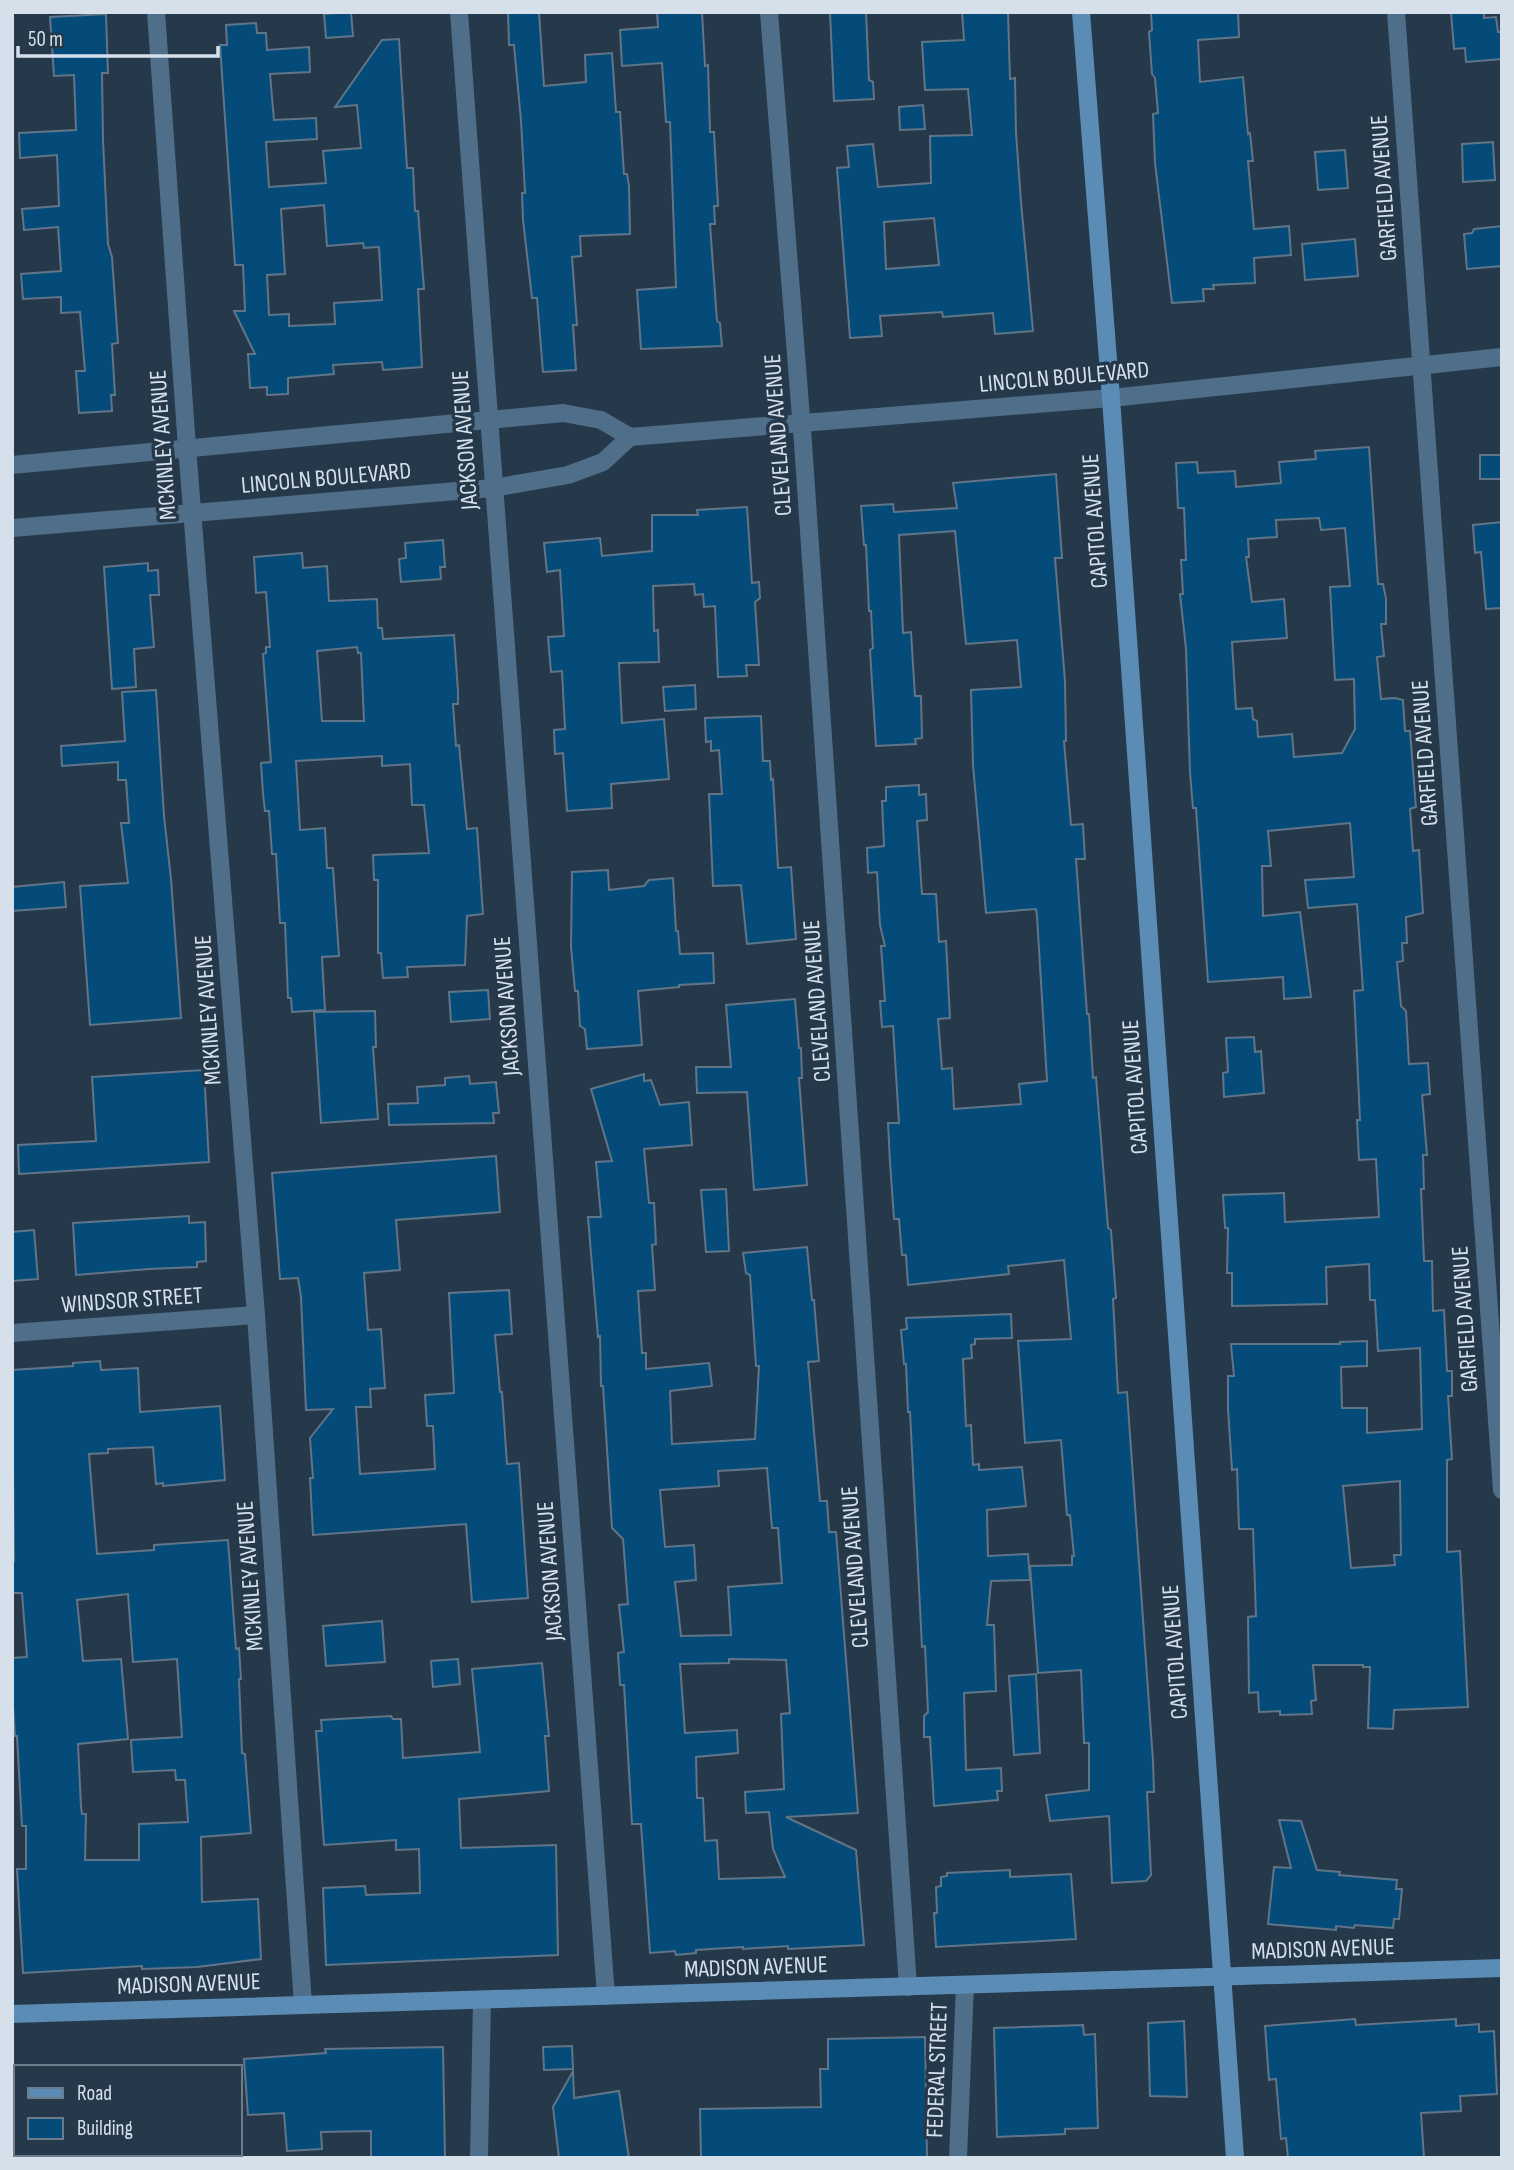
<svg xmlns="http://www.w3.org/2000/svg" width="1514" height="2170" viewBox="0 0 1514 2170" font-family="'Sofia Sans Condensed',sans-serif">
  <rect width="100%" height="100%" fill="#26394a"/>
  <g fill="#054b79" stroke="#607587" stroke-width="2" fill-rule="evenodd">
    <path d="M351 12 353 36 326 38 324 14Z"/>
    <path d="M508 12H539L544 86 586 82 585 55 612 53 616 112H620L624 174H627L629 186 630 234 580 236 581 256 572 257 577 325H573L576 370 543 372 537 298H532L523 220 522 193H525L521 121 514 45H509Z"/>
    <path d="M657 12H702L705 66 708 65 710 132H714L718 206H714L715 224H710L717 321 720 323 722 346 641 349 637 290 676 287 670 122H666L662 63 622 66 620 30 658 27Z"/>
    <path d="M830 12H866L869 80 873 82 874 99 834 101Z"/>
    <path d="M962 12H1008L1010 79 1015 78 1016 133 1021 202 1033 331 995 334 993 313 943 317 942 312 880 316 882 336 850 338 837 168 849 167 847 146 873 144 878 187 931 183 930 136 972 135 968 89 925 90 922 42 964 40ZM934 218 939 265 886 269 884 222Z"/>
    <path d="M1151 12H1238L1239 37 1198 40 1200 82 1243 77 1248 134 1250 133 1253 161H1248L1254 229 1289 226 1291 255 1254 258 1255 283 1213 285 1214 289H1203L1204 301 1172 303 1155 163 1153 114 1158 113 1155 78 1152 74 1149 32 1152 30Z"/>
    <path d="M1451 12H1484V18L1496 17 1498 32H1502V59L1466 62 1465 48 1454 49Z"/>
    <path d="M106 14 108 73H102L103 140 108 244 112 257 118 343 112 344 115 395H111L112 411 79 413 76 371H85L80 312 61 313V297L23 299 21 274 61 271 58 227 24 230 22 209 59 206 57 155 20 158 19 133 76 130 74 75 54 76 50 17Z"/>
    <path d="M256 23 257 33H266L267 50 309 47 310 72 270 74 274 120 316 118 317 139 266 142 269 187 326 183 323 151 361 148 357 105 335 107 382 40 399 39 407 168H413L415 211H418L424 289H418L422 367 383 370 382 362 333 365 334 374 288 378V394L267 395V387L250 388 248 354H255L234 311H245L243 265H235L220 45H227L226 25ZM324 205 327 246 363 243 364 248 379 247 382 300 334 303 335 324 289 326V314L269 315 267 275 285 274 281 209Z"/>
    <path d="M923 105 925 129 900 130 899 107Z"/>
    <path d="M1493 142 1495 180 1463 182 1462 144Z"/>
    <path d="M1345 150 1348 188 1318 190 1315 152Z"/>
    <path d="M1502 226V266L1467 269 1464 234 1472 233 1474 229Z"/>
    <path d="M1355 239 1358 276 1305 280 1302 244Z"/>
    <path d="M1369 447 1378 584H1383L1386 598V624H1381L1384 656 1377 657 1381 699 1395 698 1403 700 1405 731H1410L1416 807 1410 809 1413 851 1419 850 1423 913 1406 917 1407 943H1402L1403 961 1397 962 1401 1006 1406 1011 1409 1064 1428 1063 1430 1094 1422 1095 1427 1155H1423L1424 1189H1421L1424 1261H1432L1433 1311 1444 1310 1447 1371H1452V1396H1448L1452 1459 1447 1460V1552L1460 1551 1468 1707 1394 1710 1393 1729 1368 1728 1370 1667H1363V1665H1313L1316 1700 1311 1701 1312 1714 1280 1715V1711L1259 1712 1258 1692 1249 1693 1248 1617 1256 1616 1253 1529H1239L1237 1469 1232 1470 1228 1409V1376H1234L1231 1344H1340V1342L1367 1341V1366L1341 1367 1342 1408H1367V1433L1422 1429 1420 1348 1378 1351 1375 1300H1370L1369 1264 1326 1267 1327 1304 1232 1306V1273H1227L1228 1228H1225L1223 1195 1284 1193 1285 1222 1379 1217 1376 1159 1359 1160 1357 1120H1360L1354 991 1363 990 1357 904 1308 908 1305 880 1354 877 1350 823 1268 831 1271 866H1262L1263 916 1300 912 1311 997 1284 999 1283 977 1208 982 1196 808H1193L1190 773 1186 649 1180 594H1183L1181 560H1186L1184 508H1178L1176 463 1197 462 1198 473 1235 471 1236 487 1281 483 1279 462 1316 459 1315 451ZM1319 518 1321 530 1345 528 1350 586 1330 587 1335 680 1354 679 1355 729 1342 753 1294 757 1292 734 1258 737 1257 721 1253 719 1252 708 1236 709 1232 642 1287 638 1284 599 1252 602 1246 557H1249L1248 539 1277 537 1276 520ZM1400 1481 1401 1555H1394L1395 1565 1351 1568 1343 1486Z"/>
    <rect x="1480" y="455" width="22" height="24"/>
    <path d="M1056 474 1062 558H1055L1065 681 1066 741H1064L1071 825 1083 824 1085 859H1076L1087 1014H1089L1093 1078 1096 1077 1108 1228 1111 1230 1116 1298 1113 1299 1118 1393 1127 1392 1153 1761 1154 1792H1147L1151 1875 1146 1881 1112 1883 1109 1816 1050 1821 1046 1795 1089 1790V1743H1084L1081 1670 1038 1673 1030 1566 1072 1565V1556H1074L1070 1515H1067L1061 1440 1025 1443 1018 1341 1071 1339 1064 1260 1008 1266 1009 1274 908 1285 906 1255H902L899 1219H894L890 1162 888 1123H899L893 1026 882 1027 880 1001H885L881 946H885L880 925 877 872 868 873 867 848 884 846 882 801H886V787L919 785V795L926 794 927 820 917 821 922 894H936L939 942 946 941 950 1018 938 1019 942 1069 952 1068 954 1109 1021 1104 1019 1084 1047 1081 1037 916 1036 909 986 913 973 765 971 690 1021 687 1017 640 966 644 955 531 899 535 903 633 911 632 915 696H921L922 738 915 739 916 744 876 746 870 650 873 648 871 611H869L866 545H864L861 506 893 504 894 512 957 508 953 483Z"/>
    <path d="M747 507 752 583 759 582 760 598 755 602 759 665H746L747 676 718 677 715 606 704 607 703 594 695 595 694 584 653 586 654 631 658 630 659 662 619 663 622 723 664 719 669 779 611 784 612 808 567 811 563 753 555 754 554 730 565 729 562 671 551 672 548 637 564 636 560 570 547 572 544 543 600 538 602 556 652 551V515H698L697 510Z"/>
    <path d="M1502 522V608L1486 609 1481 552 1475 553 1473 525Z"/>
    <path d="M443 540 445 567H440L441 579 401 582 399 559 406 558 405 543Z"/>
    <path d="M302 553 303 568 327 566 329 601 377 599 378 628H382L383 639 454 635 458 691V704H453L456 746 459 745 467 829 477 828 483 914 467 916 465 965 407 967 408 977 383 978 381 953H378V880H374L373 855 429 853 424 805H412L410 764 382 766V756L296 761 300 830 325 828 327 868H333L339 956 322 957 325 1010 292 1012 291 998H288L285 923H280L276 854H272L269 811H265L263 794 261 763 271 762 263 654 266 653V647H270L266 592 256 593 254 557ZM357 647 358 653H361L364 721H322L317 651Z"/>
    <path d="M148 563V571L158 570 159 595H150L154 647 134 649 136 687 112 689 104 567Z"/>
    <path d="M695 685 696 709 665 711 663 687Z"/>
    <path d="M156 690 164 816 171 879 181 1018 90 1025 80 886 128 883 121 823H129L126 780H118V762L62 766 61 746 125 741 122 692Z"/>
    <path d="M761 716 763 761H770L771 780 773 779 778 868 791 867 796 939 747 944 741 885 713 886 709 794H722L719 750 711 751V741L706 742 705 718Z"/>
    <path d="M608 870 609 890 644 886 649 880 673 878 676 931H678L680 954 713 953 714 983 679 985V987L638 991 642 1045 587 1049 585 1029 580 1026 578 991H575L571 947 572 872Z"/>
    <path d="M64 882 66 907 12 911V887Z"/>
    <path d="M488 990 490 1019 451 1022 449 992Z"/>
    <path d="M795 999 799 1048H801L802 1078H799L807 1185 754 1190 747 1092 697 1093 696 1067H731L726 1005Z"/>
    <path d="M375 1011 376 1047H373L378 1119 321 1123 314 1012Z"/>
    <path d="M1254 1037 1255 1052 1261 1051 1264 1093 1224 1097 1223 1073 1228 1072 1226 1038Z"/>
    <path d="M204 1070 209 1162 19 1174 18 1145 96 1141 92 1077Z"/>
    <path d="M644 1074V1081L651 1080 660 1105 689 1102 692 1145 644 1149 649 1203H654L656 1244 652 1245 655 1290 638 1291 642 1353H646V1369L709 1363 712 1386 670 1391 672 1444 755 1439 759 1366H756L750 1275 746 1273 743 1253 807 1247 812 1300H814L819 1361 808 1362 820 1501H827L829 1532H836L858 1813 786 1817 856 1850 864 1945 788 1949V1946L743 1949V1947L696 1950V1953L676 1955 675 1951 650 1953 641 1824H632L624 1685H620L618 1653 624 1652 619 1605 628 1604 623 1539 612 1528 603 1386H601L600 1336 598 1337 588 1217H601L596 1162 612 1161 591 1089ZM767 1468 772 1528H778L782 1583 728 1587 731 1635 681 1636 675 1582 696 1580 694 1545 665 1547 660 1490 719 1486 718 1471ZM729 1659 786 1660 790 1713 781 1714 784 1789 745 1792 746 1813 769 1812 773 1849 785 1877 719 1879 717 1840 705 1841 703 1798H697L696 1757 738 1753 737 1730 685 1733 680 1664 729 1663Z"/>
    <path d="M469 1076 470 1084 496 1082 499 1113H493L494 1123 389 1125 388 1104 418 1103 417 1087 445 1085V1078Z"/>
    <path d="M496 1156 500 1212 396 1220 400 1270 364 1273 368 1330 381 1329 385 1388 370 1389 371 1407H356L360 1474 435 1469 433 1426H427L425 1395 454 1393 449 1293 509 1290 512 1334 495 1335 500 1392H502L507 1464 519 1463 528 1598 472 1602 466 1524 313 1535 310 1478H313L310 1438 333 1409 306 1410 301 1297 298 1278 280 1279 272 1173Z"/>
    <path d="M726 1189 729 1251 706 1252 701 1190Z"/>
    <path d="M189 1216V1223L205 1222 206 1261 197 1262V1267L149 1269 76 1275 73 1223Z"/>
    <path d="M34 1230 38 1279 12 1281V1232Z"/>
    <path d="M1011 1314 1012 1338 975 1339V1344L971 1345 972 1358 963 1359 966 1426 971 1425 973 1465 979 1464V1470L1022 1467 1026 1506 987 1510 988 1556 1028 1554 1030 1580 991 1581 987 1625H994L996 1691 964 1693 966 1770 1001 1768 1002 1791H997L998 1800 934 1806 930 1737H924V1716L928 1712 925 1646 922 1647 910 1412H908L906 1364H904L901 1330 907 1329 906 1318Z"/>
    <path d="M100 1361 101 1370 138 1368 140 1412 220 1406 225 1480 163 1486V1483L156 1484 153 1447 108 1449V1453L89 1454 97 1554 154 1550V1545L228 1540 236 1649 239 1648 241 1679H239L242 1753 245 1754 251 1833 201 1837 202 1902 258 1899 261 1959 197 1967 142 1969V1966L23 1973 17 1869H26V1826H22L17 1736H15L12 1691V1658L27 1657 22 1593H12V1561H14L12 1370 73 1366V1363ZM128 1594 133 1662 177 1659 182 1737 131 1740 133 1772 175 1770 176 1780H185L188 1822 139 1824V1860H85L86 1814H82L81 1807 78 1744 128 1739 121 1659 83 1661 77 1600Z"/>
    <path d="M382 1621 385 1662 326 1666 323 1626Z"/>
    <path d="M458 1659 460 1684 433 1687 431 1661Z"/>
    <path d="M542 1663 549 1736H545L549 1791 459 1799 461 1848 556 1845 558 1955 326 1965 323 1888 365 1886 366 1895 420 1893 419 1849 396 1850V1840L324 1845 316 1731H322L321 1720 391 1716 393 1719H401L403 1758 480 1752 472 1669Z"/>
    <path d="M1036 1674 1040 1753 1014 1755 1009 1676Z"/>
    <path d="M1279 1820 1301 1821 1317 1870 1340 1872 1339 1875 1397 1880 1396 1889H1402L1399 1919H1394L1393 1928 1355 1925 1354 1928 1336 1926V1930L1268 1924 1274 1867 1291 1868Z"/>
    <path d="M1010 1870V1877L1071 1874 1076 1939 936 1947 934 1913H937L936 1887 941 1886V1877L947 1876V1873Z"/>
    <path d="M1355 2019 1356 2025 1456 2019V2026L1479 2024V2032L1494 2031 1497 2094 1460 2096 1461 2111 1421 2113 1424 2158H1288L1286 2138 1281 2139 1276 2079 1269 2080 1265 2026Z"/>
    <path d="M1184 2021 1187 2097 1150 2096 1148 2023Z"/>
    <path d="M1083 2025 1084 2035 1095 2034 1098 2128 1065 2129V2134L997 2137 994 2028Z"/>
    <path d="M925 2037 927 2158H701L700 2109 821 2107 820 2069H828V2039Z"/>
    <path d="M572 2046 573 2069 544 2070 543 2047Z"/>
    <path d="M443 2047 445 2158H371V2131L321 2132 322 2149 287 2151 284 2113 248 2115 244 2059 326 2053 325 2049Z"/>
    <path d="M573 2071 574 2098 619 2091 629 2158H559L553 2107Z"/>
  </g>
  <g fill="none" stroke-linecap="round" stroke-linejoin="round">
    <g stroke="#4f6e89" stroke-width="18">
      <path d="M156 12 187 447 256 1315 303 2005"/>
      <path d="M459 12 606 1996"/>
      <path d="M769 12 803 443 908 1987"/>
      <path d="M1396 12 1502 1490"/>
      <path d="M12 465 563 413 601 420 630 437 1111 398 1502 357"/>
      <path d="M12 528 493 488 568 475 603 462 630 437"/>
      <path d="M12 1333 256 1315"/>
      <path d="M479 2158 482 2000"/>
      <path d="M958 2158 965 1985"/>
    </g>
    <g stroke="#5a8cb6" stroke-width="18">
      <path d="M1081 12 1111 398 1235 2158"/>
      <path d="M12 2014 1502 1968"/>
    </g>
  </g>
  <g text-anchor="middle" dominant-baseline="central" stroke-width="7" stroke-linejoin="round" paint-order="stroke">
    <g font-size="24" fill="#d5e0eb" stroke="#26394a">
      <text transform="translate(1384 188) rotate(-94)">GARFIELD AVENUE</text>
      <text transform="translate(1064 377) rotate(-5)">LINCOLN BOULEVARD</text>
      <text transform="translate(778 435) rotate(-94)">CLEVELAND AVENUE</text>
      <text transform="translate(465 440) rotate(-94)">JACKSON AVENUE</text>
      <text transform="translate(163 445) rotate(-94)">MCKINLEY AVENUE</text>
      <text transform="translate(326 478) rotate(-5)">LINCOLN BOULEVARD</text>
      <text transform="translate(1095 521) rotate(-94)">CAPITOL AVENUE</text>
      <text transform="translate(1425 753) rotate(-94)">GARFIELD AVENUE</text>
      <text transform="translate(817 1001) rotate(-94)">CLEVELAND AVENUE</text>
      <text transform="translate(507 1006) rotate(-94)">JACKSON AVENUE</text>
      <text transform="translate(208 1010) rotate(-94)">MCKINLEY AVENUE</text>
      <text transform="translate(1135 1087) rotate(-94)">CAPITOL AVENUE</text>
      <text transform="translate(132 1300) rotate(-4)">WINDSOR STREET</text>
      <text transform="translate(1465 1319) rotate(-94)">GARFIELD AVENUE</text>
      <text transform="translate(855 1567) rotate(-94)">CLEVELAND AVENUE</text>
      <text transform="translate(550 1571) rotate(-94)">JACKSON AVENUE</text>
      <text transform="translate(250 1576) rotate(-94)">MCKINLEY AVENUE</text>
      <text transform="translate(1175 1652) rotate(-94)">CAPITOL AVENUE</text>
      <text transform="translate(1323 1949) rotate(-2)">MADISON AVENUE</text>
      <text transform="translate(756 1967) rotate(-2)">MADISON AVENUE</text>
      <text transform="translate(189 1984) rotate(-2)">MADISON AVENUE</text>
      <text transform="translate(937 2070) rotate(-88)">FEDERAL STREET</text>
    </g>
  </g>
  <rect width="1514" height="2170" fill="none" stroke="#d5e0eb" stroke-width="28"/>
  <rect x="14" y="2065" width="228" height="91" fill="#26394a" stroke="#6c7c8a" stroke-width="2"/>
  <rect x="28" y="2088" width="35" height="10" fill="#5a8cb6" stroke="#6c7c8a" stroke-width="2"/>
  <text x="77" y="2100" font-size="21" fill="#d5e0eb">Road</text>
  <rect x="28" y="2118" width="35" height="21" fill="#054b79" stroke="#6c7c8a" stroke-width="2"/>
  <text x="77" y="2135" font-size="21" fill="#d5e0eb">Building</text>
  <path d="M18 46v10h200v-10" fill="none" stroke="#d5e0eb" stroke-width="3.5"/>
  <text x="28" y="46" font-size="21" fill="#d5e0eb" stroke="#26394a" stroke-width="5" paint-order="stroke">50 m</text>
</svg>
